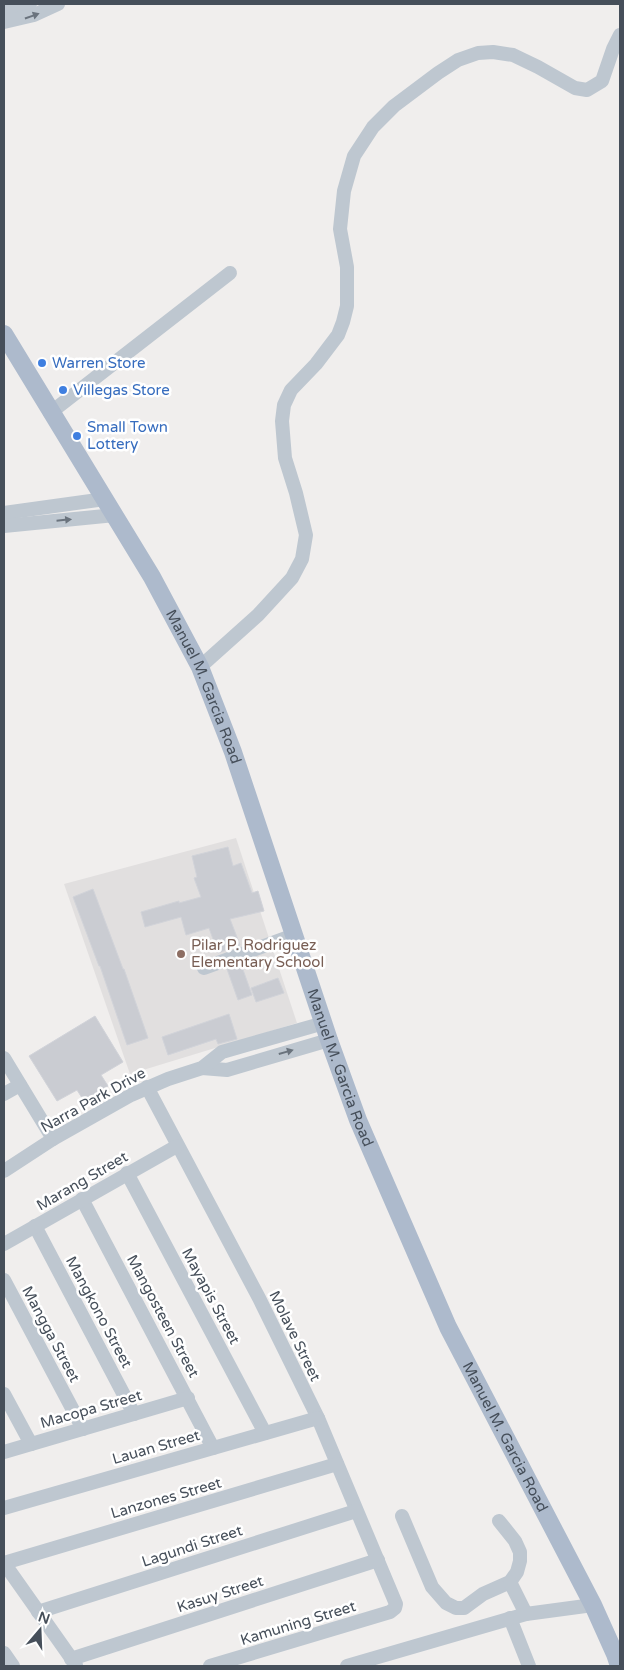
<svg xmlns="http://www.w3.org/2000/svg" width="624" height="1670" viewBox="0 0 624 1670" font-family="'Varela Round',sans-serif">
  <rect width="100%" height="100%" fill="#f0eeed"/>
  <path fill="#e1dfdf" d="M236 838 297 1023 130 1074 64 884Z"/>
  <g fill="#caccd2" stroke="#d1d3d9">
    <path d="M228 847 233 866 241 863 252 893 258 891 264 911 230 919 240 945 218 953 209 928 186 935 181 917 145 927 141 912 179 901V903L201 897 194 878 197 877 192 856Z"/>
    <path d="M93 889 123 969H124L148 1038 127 1045 100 966H99L73 897Z"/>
    <path d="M241 964 252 995 238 1000 227 969Z"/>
    <path d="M278 978 284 993 256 1002 251 988Z"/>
    <path d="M229 1014 237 1039 218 1044 216 1039 168 1055 162 1037Z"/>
    <path d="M95 1016 123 1062 101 1075 108 1086 84 1101 77 1090 57 1101 29 1056Z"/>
  </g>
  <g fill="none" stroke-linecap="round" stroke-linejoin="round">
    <g stroke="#bec7d0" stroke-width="14">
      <path d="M4 9 14 8 30 4"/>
      <path d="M4 22 34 15 58 4"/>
      <path d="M50 413 230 273"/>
      <path d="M4 513 105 499"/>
      <path d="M4 526 115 515"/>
      <path d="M200 667 258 615 292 578 302 559 306 535 296 493 285 458 282 421 284 405 291 390 316 364 338 335 343 322 347 306V267L340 229 344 191 354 156 373 127 394 106 438 73 458 60 478 53 493 52 513 55 538 67 575 88 587 90 602 81 613 49 620 35"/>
      <path d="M204 968 294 935"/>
      <path d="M4 1058 53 1139"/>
      <path d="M202 1068 227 1070 329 1040"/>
      <path d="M147 1087 259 1298 318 1418 396 1604 395 1608 390 1612 210 1666"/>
      <path d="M4 1094 20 1085"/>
      <path d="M4 1171 53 1139 131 1095 168 1079 202 1068 222 1052 324 1023"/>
      <path d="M127 1173 265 1433"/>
      <path d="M82 1199 213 1448"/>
      <path d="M35 1226 134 1414"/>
      <path d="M4 1244 177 1146"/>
      <path d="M4 1280 83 1429"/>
      <path d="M4 1394 31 1444"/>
      <path d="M4 1452 188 1398"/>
      <path d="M4 1508 318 1418"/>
      <path d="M402 1516 432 1587 446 1603 456 1608H464L483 1594 510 1582 517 1572 520 1561V1552L515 1541 499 1521"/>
      <path d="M4 1563 337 1464"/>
      <path d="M4 1563 76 1665"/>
      <path d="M510 1582 526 1614"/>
      <path d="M38 1612 356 1511"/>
      <path d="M510 1618 529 1666"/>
      <path d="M4 1653 13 1666"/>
      <path d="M71 1659 378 1560"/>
      <path d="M347 1666 526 1614 593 1605"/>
    </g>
    <path stroke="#adbacc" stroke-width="18" id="s1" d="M4 334 152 577 200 667 233 752 329 1040 358 1120 448 1327 593 1605 615 1654 619 1666"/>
  </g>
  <defs><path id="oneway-solid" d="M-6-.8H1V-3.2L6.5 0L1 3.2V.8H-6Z" transform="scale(1.25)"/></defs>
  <g fill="#6a737d">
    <use href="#oneway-solid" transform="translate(32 16) rotate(-19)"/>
    <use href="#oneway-solid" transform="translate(64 520) rotate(-6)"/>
    <use href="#oneway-solid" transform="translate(286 1052) rotate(-16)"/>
  </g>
  <g fill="#3f7fe0" stroke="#fff" stroke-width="2">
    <circle cx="42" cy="363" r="5"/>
    <circle cx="63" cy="390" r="5"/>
    <circle cx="77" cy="436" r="5"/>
  </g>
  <circle fill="#8d6e63" stroke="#fff" stroke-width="2" cx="181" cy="954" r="5"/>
  <g text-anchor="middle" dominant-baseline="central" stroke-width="5" stroke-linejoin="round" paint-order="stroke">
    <g font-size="15" fill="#366cbe" stroke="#fff" text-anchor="start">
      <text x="52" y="363">Warren Store</text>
      <text x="73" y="390">Villegas Store</text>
      <text x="87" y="427">Small Town<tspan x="87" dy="17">Lottery</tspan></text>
    </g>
    <g font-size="15" fill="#464f5a" stroke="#fff">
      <text stroke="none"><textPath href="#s1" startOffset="406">Manuel M. Garcia Road</textPath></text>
      <text stroke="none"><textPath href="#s1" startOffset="811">Manuel M. Garcia Road</textPath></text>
      <text transform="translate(93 1100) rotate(-29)">Narra Park Drive</text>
      <text transform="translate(82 1181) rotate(-30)">Marang Street</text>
      <text transform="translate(211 1296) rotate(62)">Mayapis Street</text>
      <text transform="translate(99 1312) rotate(62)">Mangkono Street</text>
      <text transform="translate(163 1316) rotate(62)">Mangosteen Street</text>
      <text transform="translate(51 1334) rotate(62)">Mangga Street</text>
      <text transform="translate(295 1336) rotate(64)">Molave Street</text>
      <text transform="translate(91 1409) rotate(-16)">Macopa Street</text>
      <text stroke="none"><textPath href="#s1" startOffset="1216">Manuel M. Garcia Road</textPath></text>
      <text transform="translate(156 1447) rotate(-16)">Lauan Street</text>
      <text transform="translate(166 1498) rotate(-16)">Lanzones Street</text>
      <text transform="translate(192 1546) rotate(-18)">Lagundi Street</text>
      <text transform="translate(220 1594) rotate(-18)">Kasuy Street</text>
      <text transform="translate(298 1623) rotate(-17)">Kamuning Street</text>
    </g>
    <g font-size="15" fill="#785e54" stroke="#fff" text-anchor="start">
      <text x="191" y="945">Pilar P. Rodriguez<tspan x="191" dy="17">Elementary School</tspan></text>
    </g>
  </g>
  <rect width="624" height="1670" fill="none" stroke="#464f5a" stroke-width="10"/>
  <g transform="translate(40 1630) rotate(19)" stroke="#ffffff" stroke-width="4" paint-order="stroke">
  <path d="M0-4L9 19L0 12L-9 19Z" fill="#464f5a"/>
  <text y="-8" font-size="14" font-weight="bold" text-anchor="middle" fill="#464f5a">N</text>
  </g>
</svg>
